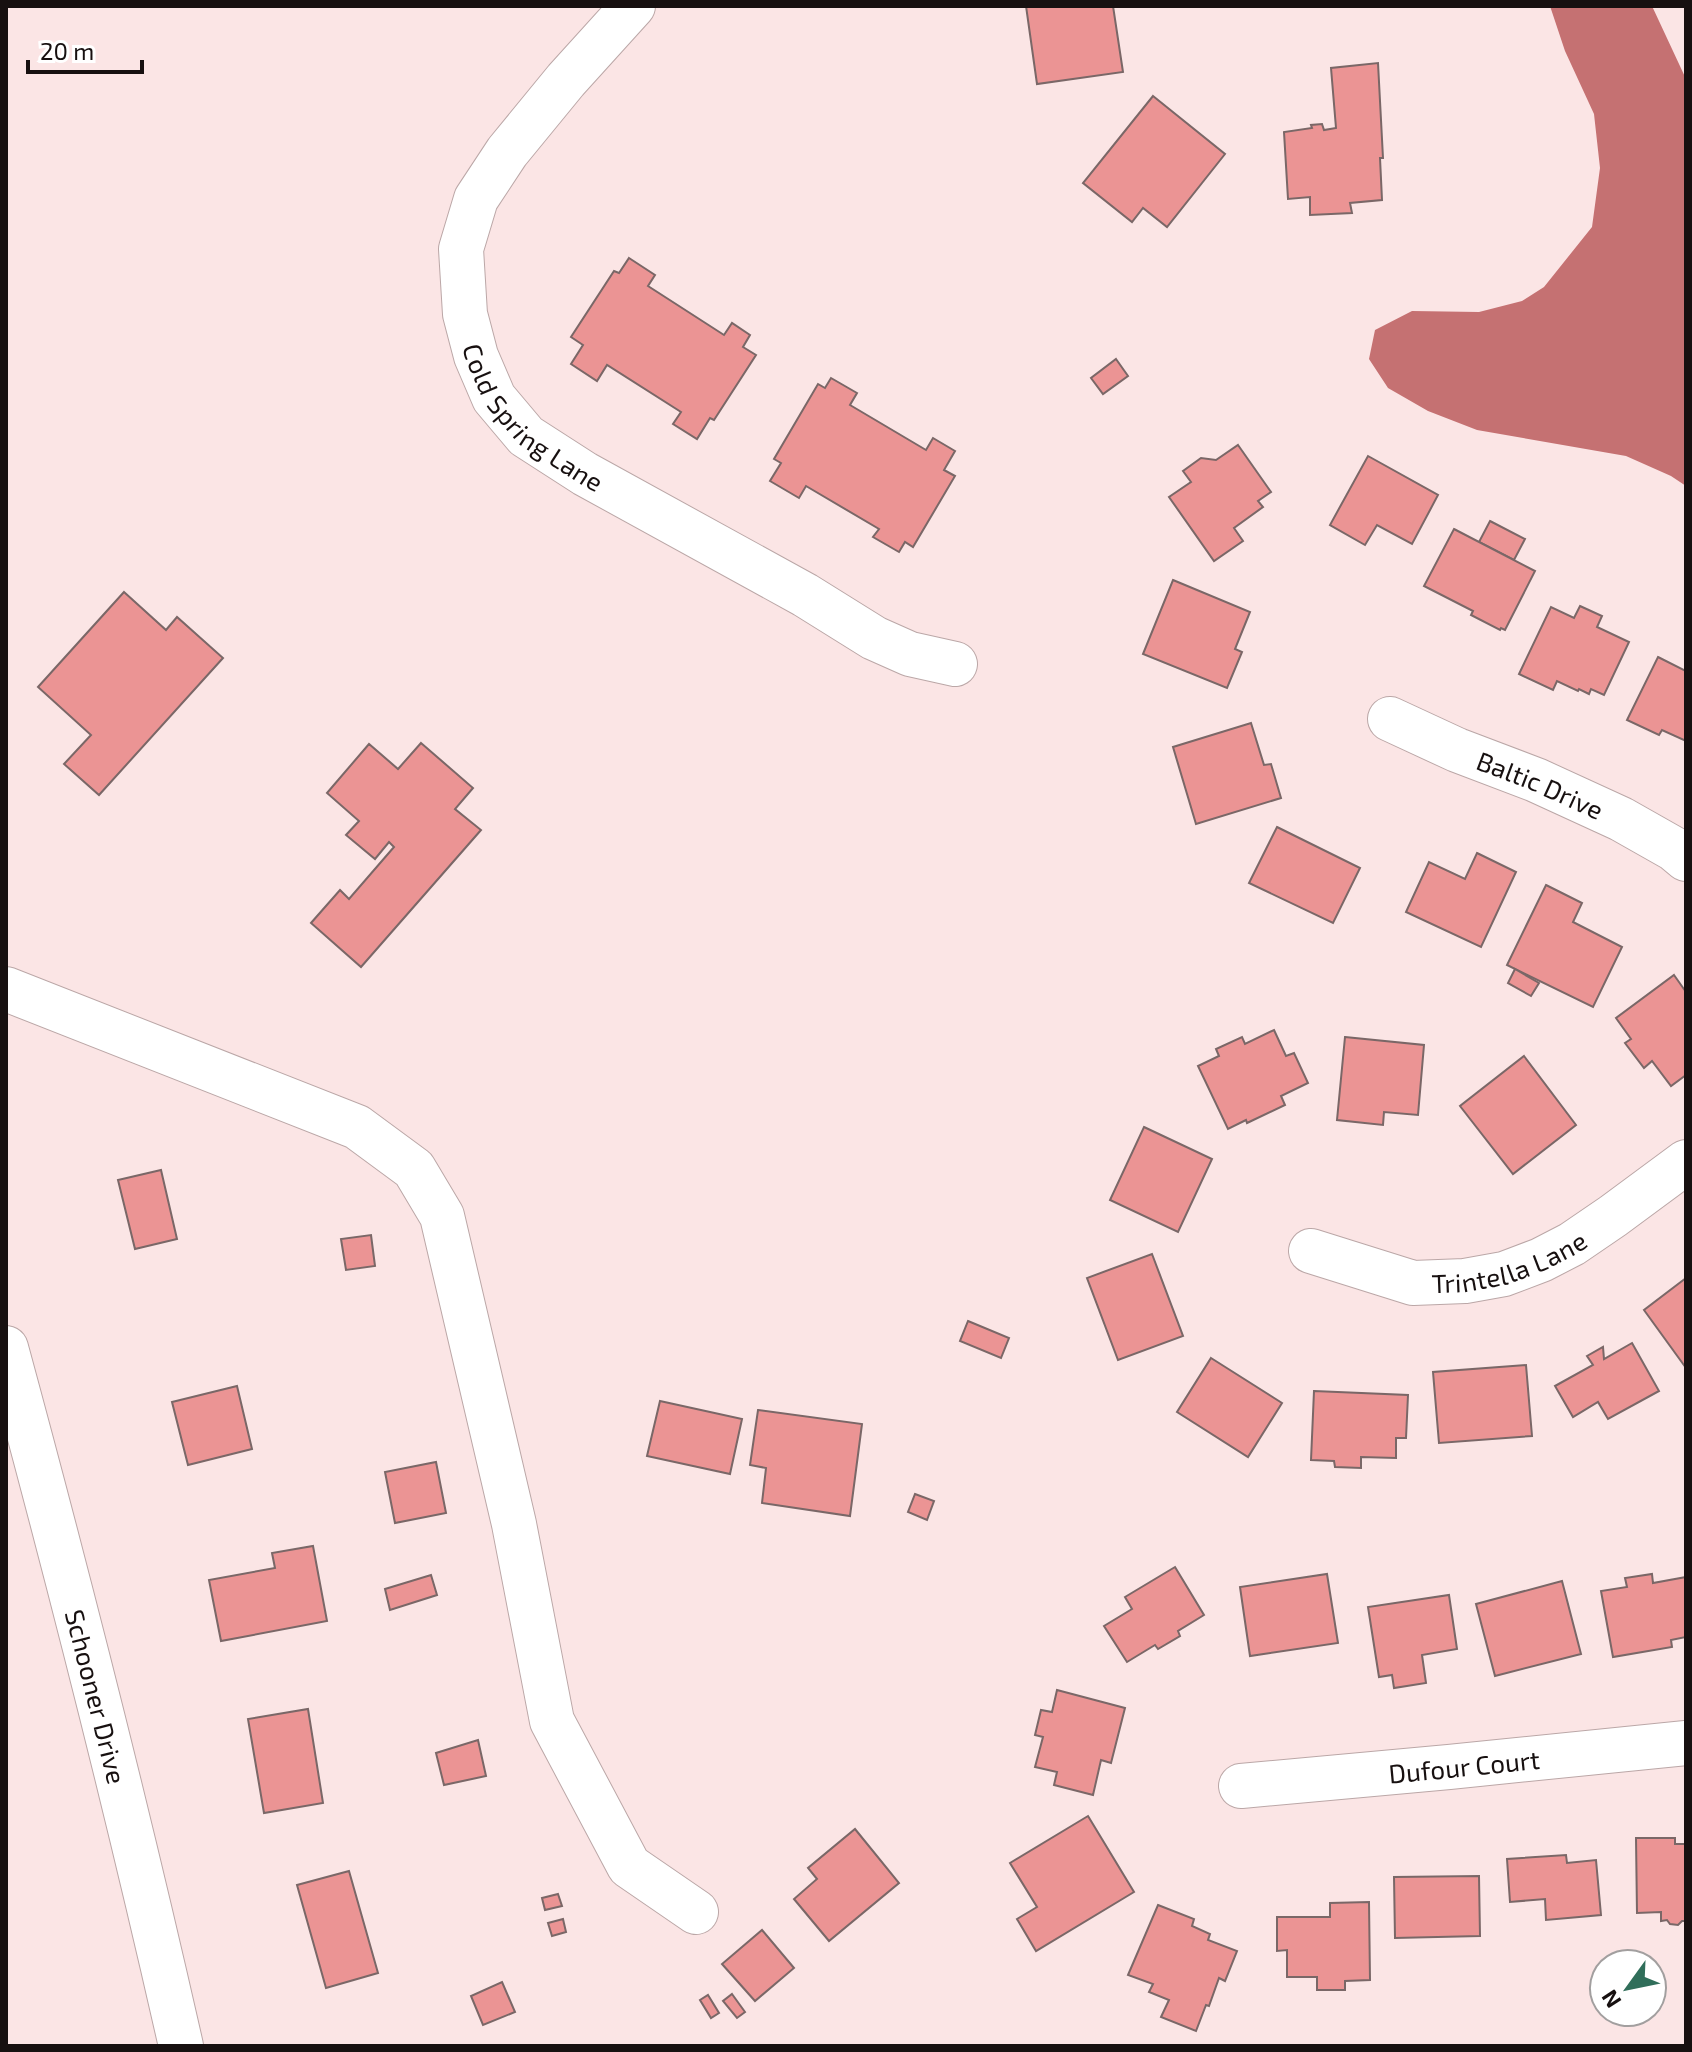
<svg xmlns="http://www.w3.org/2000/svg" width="1692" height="2052" viewBox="0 0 1692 2052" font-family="'Exo 2',sans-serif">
  <rect width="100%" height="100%" fill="#fbe5e5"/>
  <path fill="#c57172" d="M1550 6H1652L1686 79V486L1671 476 1626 456 1477 430 1428 411 1388 388 1369 359 1375 330 1412 311 1479 312 1522 301 1544 287 1592 227 1600 168 1594 114 1565 51Z"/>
  <g fill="#eb9494" stroke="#7a6767" stroke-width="2">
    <path d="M1026 6H1113L1123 72 1037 84Z"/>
    <path d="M1378 63 1383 158H1380L1382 200 1350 203 1352 213 1310 215V197L1288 199 1284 132 1312 128 1311 125 1322 124 1324 130 1336 128 1331 68Z"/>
    <path d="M1153 96 1225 154 1167 227 1143 208 1132 222 1083 183Z"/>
    <path d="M629 258 655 275 648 286 724 335 732 323 750 335 743 347 756 355 714 420 710 418 697 439 673 424 681 412 607 365 597 381 571 364 583 345 571 337 614 271 619 273Z"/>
    <path d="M1116 359 1128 376 1103 394 1091 378Z"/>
    <path d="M831 378 857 393 850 405 926 450 933 438 955 451 944 470 955 476 913 547 905 542 899 552 873 537 879 529 806 486 799 498 770 481 781 463 774 459 818 384 825 388Z"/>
    <path d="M1238 445 1271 492 1258 501 1263 507 1234 528 1243 541 1214 561 1169 497 1191 482 1183 471 1201 458 1216 460Z"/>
    <path d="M1368 456 1438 495 1412 544 1377 525 1365 545 1330 525Z"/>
    <path d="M1490 521 1525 539 1514 560 1479 542Z"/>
    <path d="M1454 529 1535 571 1505 630 1501 628 1500 630 1471 615 1473 611 1424 586Z"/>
    <path d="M1173 580 1250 612 1235 649 1242 652 1227 688 1143 654Z"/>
    <path d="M124 592 166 630 177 617 223 658 99 795 64 764 91 735 38 687Z"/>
    <path d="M1580 606 1602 616 1597 627 1629 642 1604 695 1591 689 1589 694 1579 689 1578 691 1557 681 1553 690 1519 674 1551 607 1574 618Z"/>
    <path d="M1658 657 1686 671V741L1662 730 1659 735 1627 720Z"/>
    <path d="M1251 723 1264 765 1271 764 1281 798 1196 824 1173 747Z"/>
    <path d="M421 743 473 788 455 809 481 830 361 967 311 923 340 890 349 899 394 847 389 842 375 859 346 835 359 821 327 793 369 744 398 769Z"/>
    <path d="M1277 827 1360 868 1333 923 1249 883Z"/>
    <path d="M1477 853 1516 872 1481 947 1406 912 1429 862 1465 879Z"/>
    <path d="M1546 885 1582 903 1573 922 1622 947 1593 1007 1507 965Z"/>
    <path d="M1515 969 1539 983 1531 996 1508 983Z"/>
    <path d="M1674 975 1686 992V1075L1671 1086 1652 1061 1644 1068 1625 1043 1631 1039 1616 1018Z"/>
    <path d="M1274 1030 1286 1056 1294 1053 1308 1083 1281 1096 1285 1105 1247 1123 1246 1120 1228 1129 1198 1066 1219 1056 1216 1049 1242 1037 1245 1044Z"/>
    <path d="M1345 1037 1424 1045 1418 1115 1384 1112 1383 1125 1337 1120Z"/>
    <path d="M1524 1056 1576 1125 1513 1174 1460 1106Z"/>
    <path d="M1144 1127 1212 1159 1178 1232 1110 1200Z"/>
    <path d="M161 1170 177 1239 135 1249 118 1180Z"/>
    <path d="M371 1235 375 1266 346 1270 341 1239Z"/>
    <path d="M1152 1254 1183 1336 1118 1360 1087 1278Z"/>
    <path d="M1686 1278V1368L1644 1310Z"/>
    <path d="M968 1321 1009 1338 1001 1358 960 1341Z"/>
    <path d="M1632 1343 1659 1391 1608 1419 1598 1402 1573 1417 1555 1386 1593 1365 1587 1356 1603 1347 1604 1359Z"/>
    <path d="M1211 1358 1282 1403 1248 1457 1177 1412Z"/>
    <path d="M1526 1365 1532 1436 1439 1443 1433 1372Z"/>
    <path d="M237 1386 252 1449 188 1465 172 1402Z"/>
    <path d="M1314 1391 1408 1395 1406 1438H1396V1458L1361 1457V1468L1335 1467 1334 1461 1311 1460Z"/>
    <path d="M660 1401 742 1419 730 1474 647 1456Z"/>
    <path d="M758 1410 862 1424 850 1516 762 1503 766 1468 750 1465Z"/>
    <path d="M436 1462 446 1513 395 1523 385 1472Z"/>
    <path d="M915 1494 934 1501 927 1520 908 1512Z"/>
    <path d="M313 1546 327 1621 221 1641 209 1580 275 1568 272 1553Z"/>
    <path d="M1175 1567 1204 1615 1178 1631 1180 1636 1158 1649 1155 1645 1127 1662 1104 1626 1132 1609 1125 1597Z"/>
    <path d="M1327 1574 1338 1643 1250 1656 1240 1587Z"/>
    <path d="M1652 1574 1653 1583 1686 1577V1637L1671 1640 1672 1647 1613 1657 1601 1591 1627 1587 1625 1578Z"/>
    <path d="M431 1575 437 1595 390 1610 385 1589Z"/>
    <path d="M1562 1581 1581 1654 1495 1676 1476 1604Z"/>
    <path d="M1449 1595 1457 1649 1422 1655 1426 1683 1394 1688 1392 1675 1379 1677 1368 1607Z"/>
    <path d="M1057 1690 1125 1708 1111 1763 1101 1760 1093 1795 1054 1785 1057 1772 1035 1767 1043 1737 1035 1735 1041 1710 1052 1712Z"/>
    <path d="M308 1709 323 1803 264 1813 248 1719Z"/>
    <path d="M478 1740 486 1776 444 1785 436 1753Z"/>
    <path d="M1088 1816 1134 1892 1036 1951 1017 1919 1037 1907 1010 1863Z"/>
    <path d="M855 1829 899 1883 829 1941 794 1899 817 1879 808 1868Z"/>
    <path d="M1636 1838H1675V1844H1686V1921H1682L1678 1925 1670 1924 1667 1920 1661 1921V1912L1637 1913Z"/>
    <path d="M1566 1855 1567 1863 1596 1860 1601 1915 1546 1920 1545 1899 1510 1902 1507 1859Z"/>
    <path d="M349 1871 378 1973 326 1988 297 1885Z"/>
    <path d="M1479 1876 1480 1936 1395 1938 1394 1877Z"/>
    <path d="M558 1894 562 1906 545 1910 542 1898Z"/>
    <path d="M1369 1902 1370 1980 1345 1981V1990H1317V1977H1287V1950L1277 1951V1917H1330V1903Z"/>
    <path d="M1158 1905 1194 1919 1192 1926 1210 1934 1208 1940 1237 1951 1225 1981 1219 1978 1209 2006 1206 2005 1196 2031 1161 2017 1169 2000 1149 1992 1153 1984 1128 1975Z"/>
    <path d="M563 1919 566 1932 552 1936 548 1923Z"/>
    <path d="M762 1930 794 1968 755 2001 722 1964Z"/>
    <path d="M502 1982 515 2012 483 2025 471 1996Z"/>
    <path d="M732 1994 745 2012 737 2018 723 2001Z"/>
    <path d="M708 1995 719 2013 711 2018 700 2000Z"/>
  </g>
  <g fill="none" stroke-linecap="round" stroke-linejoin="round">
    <defs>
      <g id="minor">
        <path id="s1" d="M633 6 566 80 507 152 476 199 461 249 465 314 476 356 494 398 526 436 585 474 805 595 874 638 910 654 955 664"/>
        <path id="s2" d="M1390 719 1457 750 1536 780 1621 819 1674 849 1686 859"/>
        <path d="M6 989 357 1127 414 1169 442 1216 514 1524 552 1721 629 1866 696 1912"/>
        <path id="s3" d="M1311 1251 1413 1283 1465 1281 1504 1274 1541 1260 1572 1244 1613 1216 1686 1162"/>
        <path id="s4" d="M6 1348C69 1580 128 1812 181 2046"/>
        <path id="s5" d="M1241 1786 1449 1767 1686 1743"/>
      </g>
    </defs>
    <use href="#minor" stroke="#bba7a7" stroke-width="46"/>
    <use href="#minor" stroke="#fff" stroke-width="44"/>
  </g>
  <g text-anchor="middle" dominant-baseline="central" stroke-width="7" stroke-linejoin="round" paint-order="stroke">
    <g font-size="26" fill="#171010" stroke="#fff">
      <text stroke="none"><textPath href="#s1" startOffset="496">Cold Spring Lane</textPath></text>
      <text stroke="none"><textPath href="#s2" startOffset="164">Baltic Drive</textPath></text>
      <text stroke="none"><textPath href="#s3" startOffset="206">Trintella Lane</textPath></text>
      <text stroke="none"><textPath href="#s4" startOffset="360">Schooner Drive</textPath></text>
      <text stroke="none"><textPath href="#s5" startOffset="224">Dufour Court</textPath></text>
    </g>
  </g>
  <rect width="1692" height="2052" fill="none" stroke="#171010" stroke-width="16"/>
  <g transform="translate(1628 1988) rotate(237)"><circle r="38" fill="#ffffff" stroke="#a29f9f" stroke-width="2"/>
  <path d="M0-6L14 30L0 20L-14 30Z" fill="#306e5a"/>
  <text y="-12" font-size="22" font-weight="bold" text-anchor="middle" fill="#171010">N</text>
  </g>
  <path d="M28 60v12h114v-12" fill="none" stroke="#171010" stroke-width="4"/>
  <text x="40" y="60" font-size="24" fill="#171010" stroke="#ffffff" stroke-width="6" paint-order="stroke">20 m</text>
</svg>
